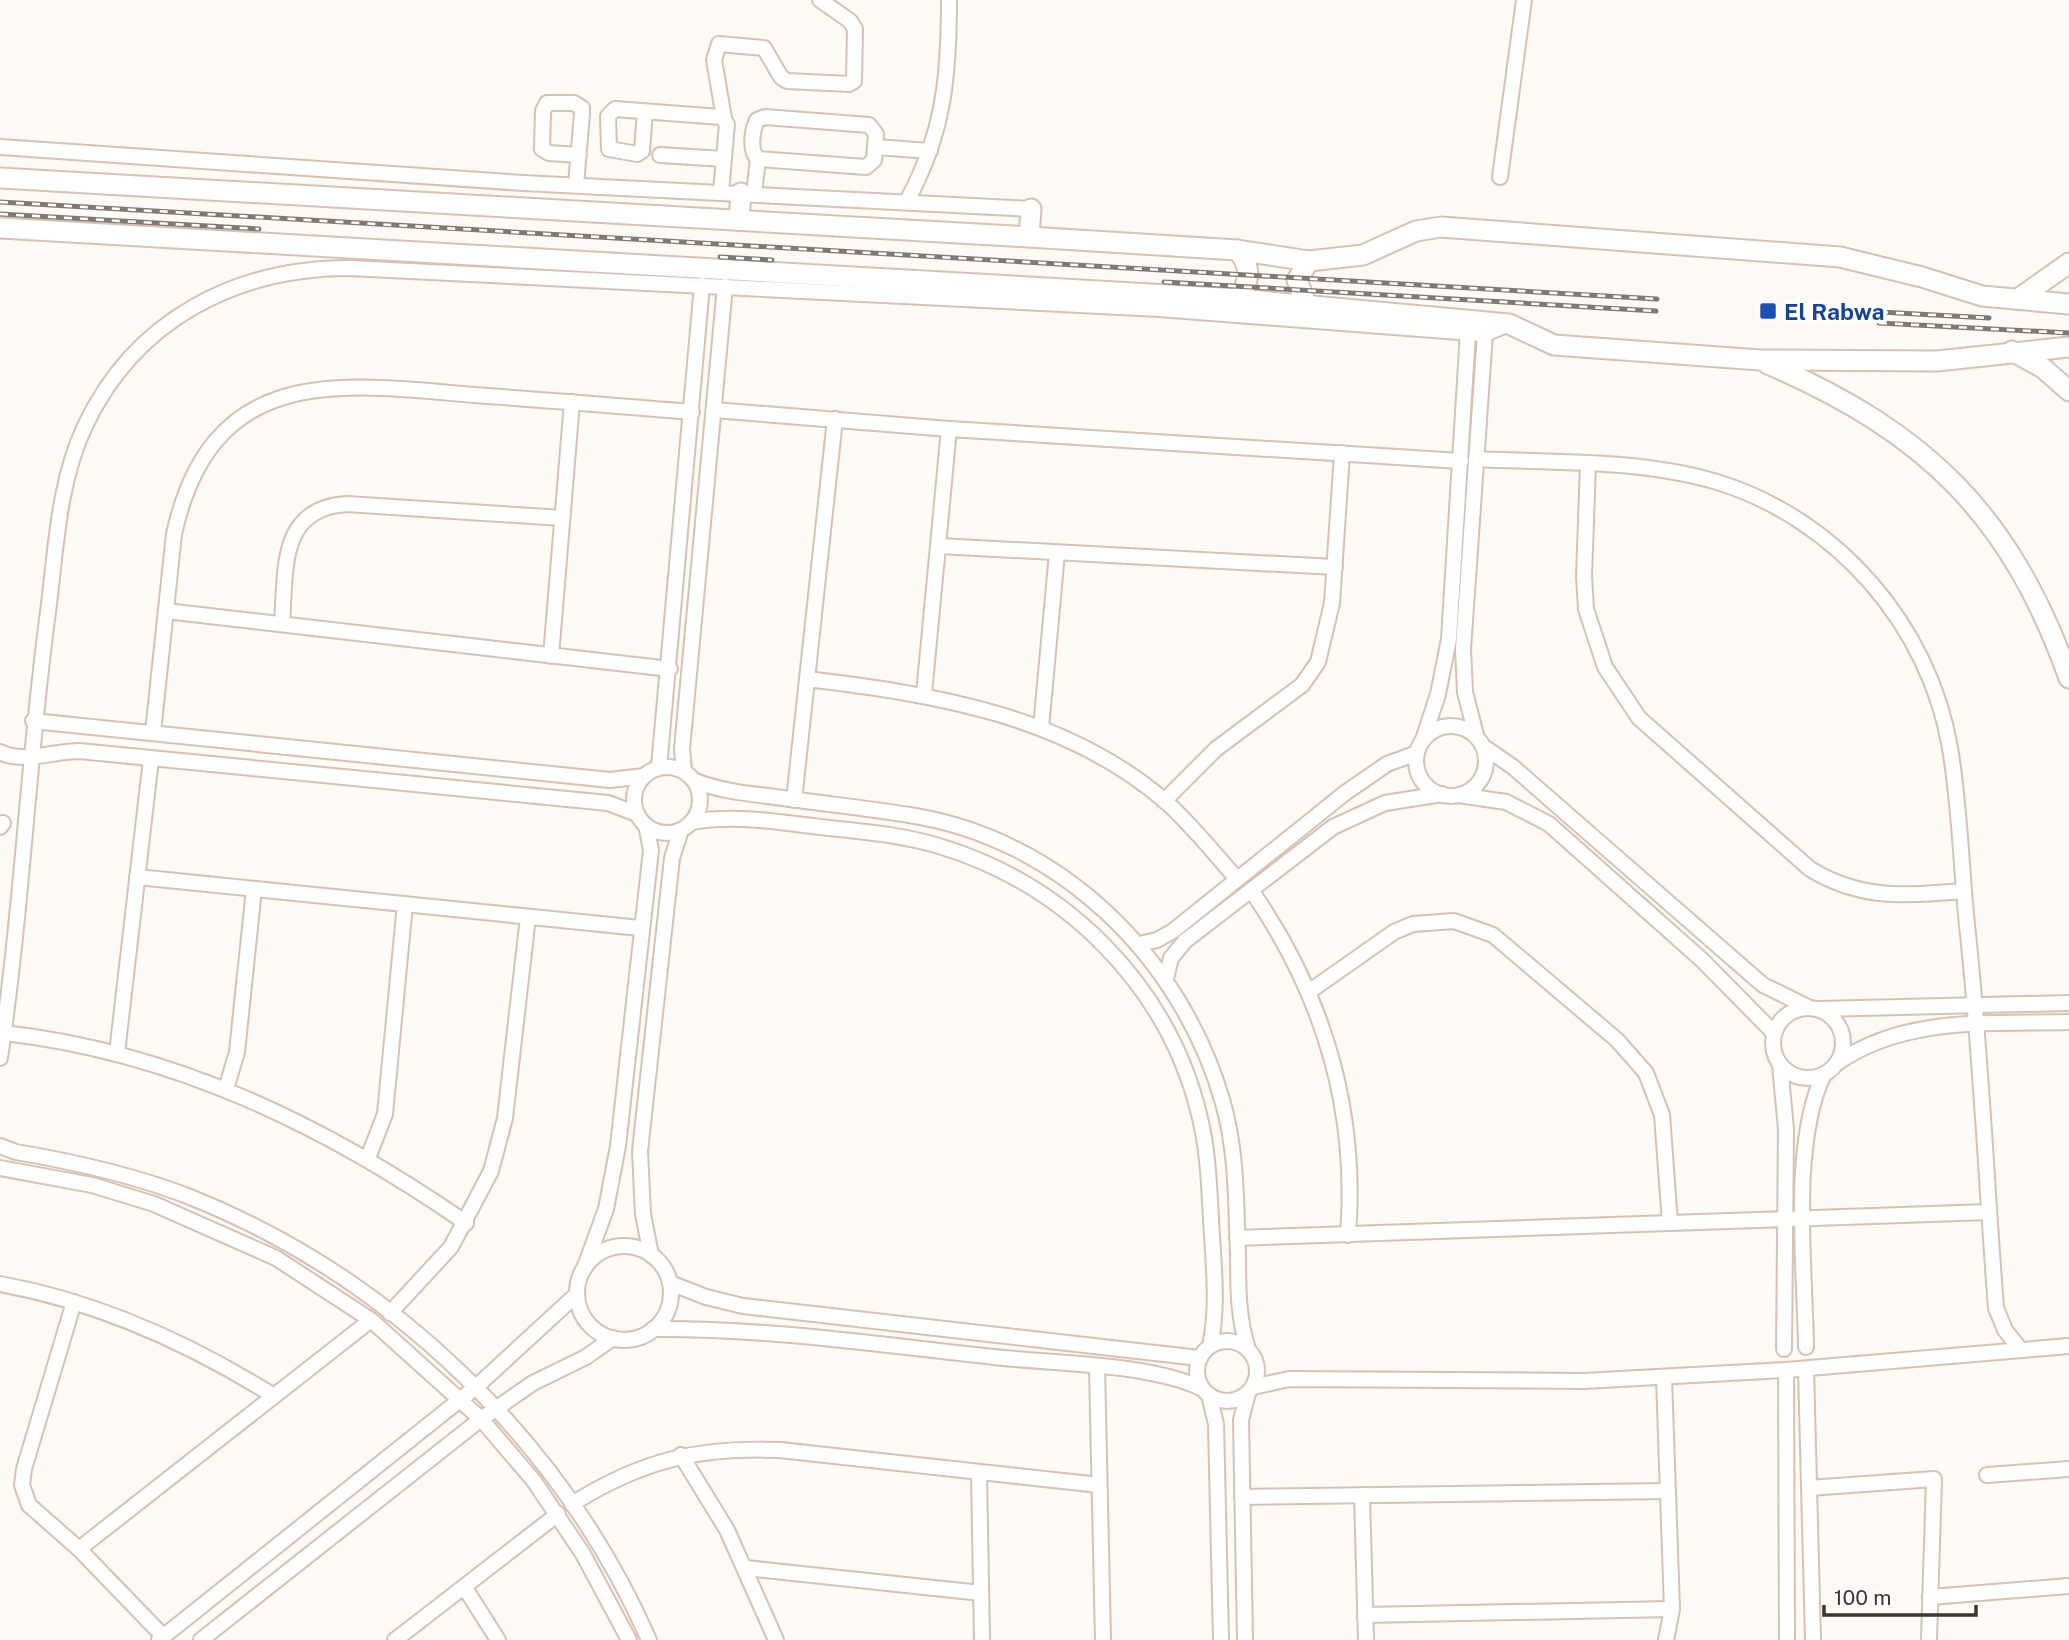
<svg xmlns="http://www.w3.org/2000/svg" width="2069" height="1640" viewBox="0 0 2069 1640" font-family="'Public Sans',sans-serif">
  <rect width="100%" height="100%" fill="#fdf9f5"/>
  <g fill="none" stroke-linecap="round" stroke-linejoin="round">
    <defs>
      <g id="minor">
        <path d="M645 111 642 151 637 154 609 149 608 116 615 109 721 117 727 124 721 192"/>
        <path d="M765 117 869 125 876 134 874 160 866 167 758 159C749 150 752 131 757 120Z"/>
        <path d="M724 118 714 60 719 44 764 48 781 77 787 81 849 84 854 81 855 29 850 21 820 0"/>
        <path d="M0 147 523 183 1031 209"/>
        <path d="M876 147 930 151"/>
        <path d="M660 155 724 159"/>
        <path d="M1500 177 1524 0"/>
        <path d="M576 185 582 113V108L574 103H547L543 111 542 149 549 153 579 155"/>
        <path d="M754 194 758 159"/>
        <path d="M907 201C944 133 949 76 949 0"/>
        <path d="M714 410 949 429 1461 461"/>
        <path d="M1476 459C1555 463 1641 459 1717 482 1837 519 1929 625 1950 748 1960 807 1961 866 1967 925 1981 1052 1986 1180 1996 1308L2005 1330 2021 1350"/>
        <path d="M1588 465 1584 576 1586 609 1605 667 1639 718 1810 869C1863 901 1905 895 1964 891"/>
        <path d="M939 546 1335 567"/>
        <path d="M166 611 670 669"/>
        <path d="M282 623C286 571 278 508 347 504L562 518"/>
        <path d="M551 656 572 402"/>
        <path d="M807 679C933 694 1065 715 1165 801 1191 824 1214 853 1237 879"/>
        <path d="M924 694 949 429"/>
        <path d="M33 721 610 780 644 776"/>
        <circle cx="1451" cy="761" r="35"/>
        <path d="M1041 728 1057 553"/>
        <path d="M153 732 174 534C212 364 336 383 474 395 547 400 620 406 692 412"/>
        <path d="M1476 735 1465 692 1463 649 1485 334"/>
        <path d="M1423 740 1438 694 1449 639 1468 332"/>
        <path d="M1484 747 1513 767 1763 985 1808 1007"/>
        <path d="M0 752C22 764 54 751 79 751L608 803 637 814"/>
        <circle cx="667" cy="800" r="33"/>
        <path d="M659 767 702 285"/>
        <path d="M684 771 682 749 725 286"/>
        <path d="M695 781C723 792 753 794 783 798 825 804 867 808 909 815 1060 838 1182 958 1223 1103 1237 1152 1236 1204 1238 1255 1238 1287 1238 1318 1248 1349"/>
        <path d="M1459 795 1506 802 1549 824 1702 960 1774 1033"/>
        <path d="M794 800 835 419"/>
        <path d="M1164 801 1216 749 1302 685 1318 662 1332 603 1342 453"/>
        <path d="M692 822C737 814 784 823 829 828 866 832 903 835 939 846 1065 884 1167 984 1199 1114 1208 1149 1209 1184 1211 1219 1213 1261 1219 1305 1210 1346"/>
        <path d="M0 827 3 823"/>
        <path d="M137 877 640 928"/>
        <path d="M1251 890C1323 994 1358 1108 1348 1235"/>
        <path d="M1139 944 1157 940 1173 931 1345 793 1387 764 1417 753"/>
        <path d="M1166 979 1171 958 1185 941 1333 827 1385 803 1442 794"/>
        <path d="M1310 991 1394 932 1413 924 1454 921 1493 935 1617 1040 1646 1073 1662 1115 1670 1223"/>
        <circle cx="1808" cy="1043" r="35"/>
        <path d="M1819 1009 2069 1003"/>
        <path d="M4 1033C174 1052 326 1126 466 1223"/>
        <path d="M117 1053 151 759"/>
        <path d="M0 1058C22 910 28 760 48 612 56 550 58 483 85 426 135 320 235 268 350 268L1159 309 1485 334 1509 324"/>
        <path d="M1837 1063C1905 1016 1989 1024 2069 1022"/>
        <path d="M1780 1065 1786 1129 1784 1349"/>
        <path d="M226 1089 237 1052 254 889"/>
        <path d="M0 1146 16 1152C75 1162 134 1175 190 1197 391 1277 562 1442 649 1640"/>
        <path d="M368 1158 385 1114 405 904"/>
        <path d="M0 1168 92 1185 154 1204 276 1258 371 1320 481 1419 534 1481 583 1554 629 1640"/>
        <path d="M1237 1238 1989 1212"/>
        <circle cx="624" cy="1293" r="47"/>
        <path d="M651 1255 643 1214 640 1151 672 858 681 830"/>
        <path d="M584 1269 606 1209 618 1146 651 850 646 825"/>
        <path d="M670 1283 706 1297 743 1306 1199 1358"/>
        <path d="M0 1284C99 1302 189 1343 274 1396"/>
        <path d="M74 1302 24 1469 22 1485 29 1505 79 1549 163 1636"/>
        <path d="M390 1313 451 1247 491 1171 505 1118 528 917"/>
        <path d="M653 1329C771 1328 888 1346 1004 1358 1063 1364 1151 1364 1203 1389"/>
        <circle cx="1227" cy="1371" r="30"/>
        <path d="M1806 1347C1805 1268 1790 1144 1824 1074"/>
        <path d="M1097 1367 1103 1640"/>
        <path d="M1806 1369 1813 1640"/>
        <path d="M1786 1370 1787 1640"/>
        <path d="M1664 1378 1672 1609 1666 1640"/>
        <path d="M1253 1387 1289 1379 1584 1381 1786 1370 2069 1346"/>
        <path d="M1209 1395 1216 1424 1221 1640"/>
        <path d="M681 1455 727 1530 776 1640"/>
        <path d="M979 1473 982 1640"/>
        <path d="M1987 1475 2069 1469"/>
        <path d="M1809 1488 1934 1479 1929 1640"/>
        <path d="M1362 1495 1366 1640"/>
        <path d="M1242 1497 1668 1491"/>
        <path d="M572 1504C642 1460 698 1447 780 1450L1099 1485"/>
        <path d="M79 1549 371 1320"/>
        <path d="M746 1568 981 1593"/>
        <path d="M465 1588 498 1640"/>
        <path d="M1930 1597 2069 1586"/>
        <path d="M1365 1615 1672 1609"/>
        <path d="M159 1640 476 1387 577 1294"/>
        <path d="M201 1640 481 1419 533 1383 586 1357 613 1338"/>
        <path d="M395 1640 558 1514"/>
        <path d="M1245 1640 1241 1420 1248 1393"/>
      </g>
      <g id="major">
        <path d="M0 178 1029 237 1237 250 1309 261 1363 255 1416 231 1441 227 1840 257 1922 277 1982 296 2069 304"/>
        <path d="M739 220 741 193"/>
        <path d="M0 228 1238 299 1509 324 1554 345 1760 360 1937 361 2069 347"/>
        <path d="M1029 237 1031 209"/>
        <path d="M1237 250C1252 266 1250 282 1238 299"/>
        <path d="M2018 299 2069 263"/>
        <path d="M1307 306 1297 280 1309 261"/>
        <path d="M2012 351 2043 368 2069 391"/>
        <path d="M1768 364C1927 433 2010 514 2069 678"/>
      </g>
    </defs>
    <use href="#minor" stroke="#d7c2b1" stroke-width="18"/>
    <use href="#major" stroke="#d7c2b1" stroke-width="23"/>
    <use href="#minor" stroke="#fff" stroke-width="14"/>
    <use href="#major" stroke="#fff" stroke-width="19"/>
    <defs>
      <g id="rail">
        <path d="M0 202 1657 299"/>
        <path d="M0 214 259 229"/>
        <path d="M720 257 772 260"/>
        <path d="M1164 282 1656 311"/>
        <path d="M1880 312 1989 318"/>
        <path d="M1879 323 2069 333"/>
      </g>
    </defs>
    <use href="#rail" stroke="#807973" stroke-width="5"/>
    <use href="#rail" stroke="#fff" stroke-width="2.5" stroke-dasharray="8" stroke-linecap="butt"/>
  </g>
  <rect fill="#1a4fb4" stroke="#fff" stroke-width="2.5" x="1759" y="302" width="18" height="18" rx="3.5"/>
  <g text-anchor="middle" dominant-baseline="central" stroke-width="7" stroke-linejoin="round" paint-order="stroke">
    <g font-size="23" font-weight="bold" fill="#164399" stroke="#fff" text-anchor="start">
      <text x="1784" y="311">El Rabwa</text>
    </g>
  </g>
  <path d="M1824 1605v10h152v-10" fill="none" stroke="#3e362f" stroke-width="3.5"/>
  <text x="1834" y="1605" font-size="21" fill="#3e362f" stroke="#ffffff" stroke-width="5" paint-order="stroke">100 m</text>
</svg>
